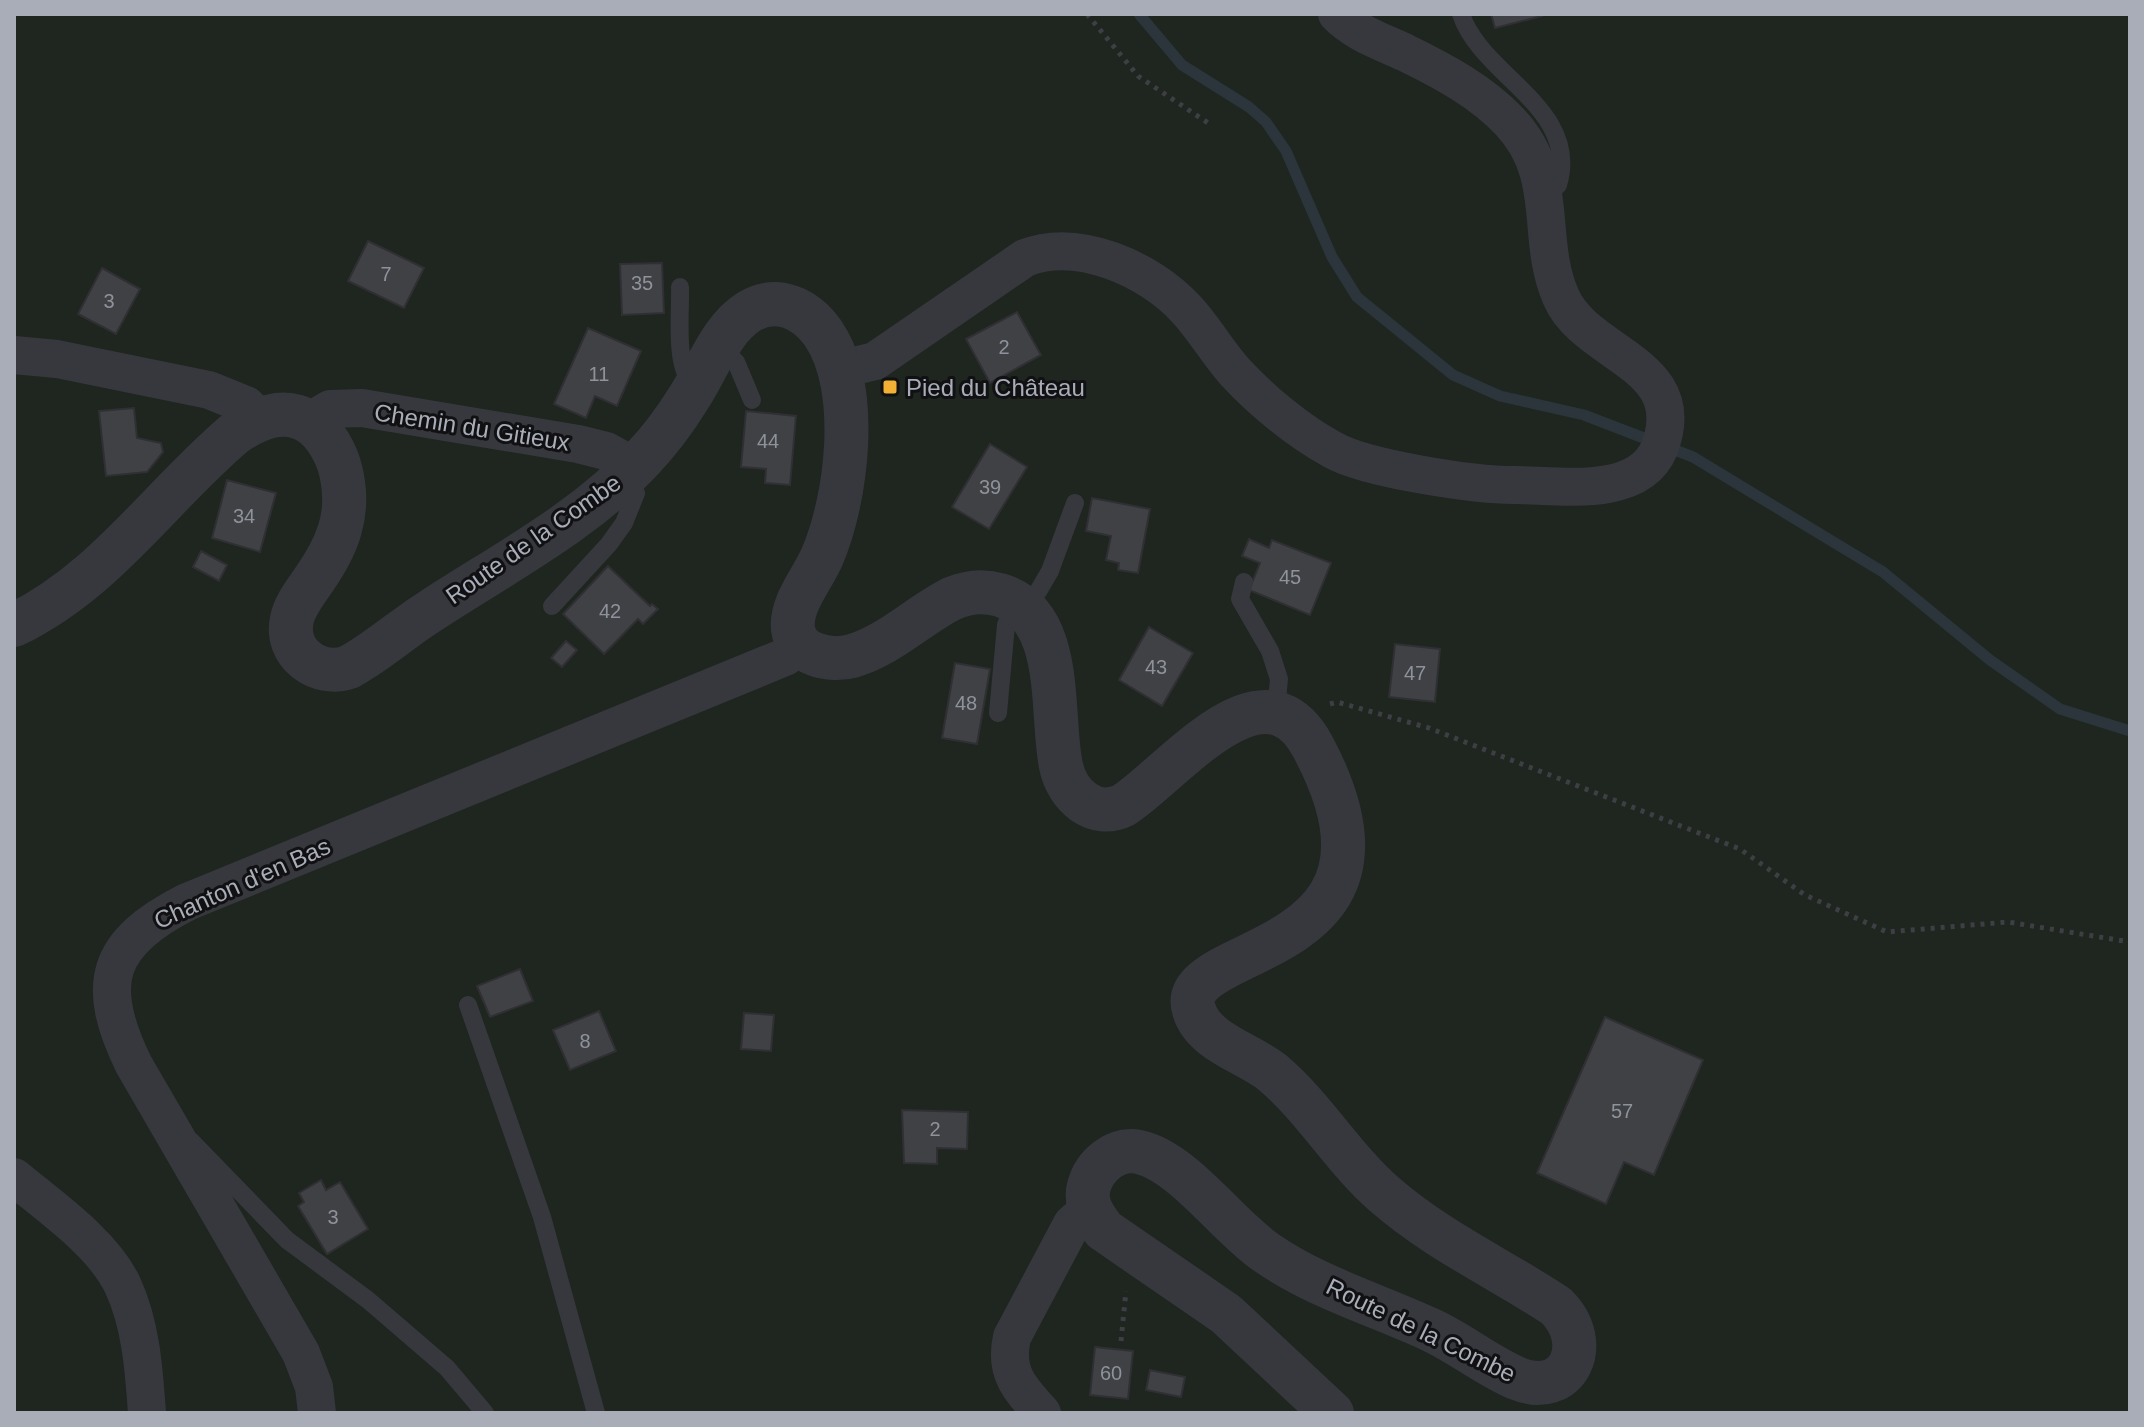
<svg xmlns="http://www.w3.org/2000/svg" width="2144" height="1427" viewBox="0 0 2144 1427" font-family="Arial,sans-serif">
  <rect width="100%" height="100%" fill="#161618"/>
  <rect fill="#1e261f" x="14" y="14" width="2116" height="1399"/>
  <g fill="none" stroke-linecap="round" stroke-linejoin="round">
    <path stroke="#2c353c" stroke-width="11" d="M1139 14 1182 65 1249 107 1266 122 1286 151 1332 257 1357 297 1453 375 1500 396 1584 415 1693 457 1883 572 1990 660 2060 709 2130 731"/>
  </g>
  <g fill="#404145" stroke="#303034" stroke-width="2">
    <path d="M1491 14H1542V16L1495 28Z"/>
    <path d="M368 241 424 268 404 308 348 281Z"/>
    <path d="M662 263 664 313 622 315 620 264Z"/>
    <path d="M102 268 140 289 116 334 78 314Z"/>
    <path d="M1017 312 1041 355 990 383 966 339Z"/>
    <path d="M588 328 641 351 617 406 595 396 586 418 554 404Z"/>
    <path d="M134 408 137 438 161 443 163 452 147 472 106 476 99 411Z"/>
    <path d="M746 411 796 416 790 485 765 483 766 469 741 467Z"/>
    <path d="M990 444 1027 467 989 529 952 507Z"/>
    <path d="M227 480 276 493 260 552 212 538Z"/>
    <path d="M1092 498 1150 509 1138 573 1118 570 1119 563 1106 560 1111 536 1086 531Z"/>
    <path d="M1249 539 1269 548 1272 540 1331 563 1310 615 1249 590 1260 563 1242 556Z"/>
    <path d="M201 551 227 565 219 581 193 567Z"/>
    <path d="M608 566 650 606 652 604 658 609 643 624 638 619 604 654 563 614Z"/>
    <path d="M1149 627 1193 653 1162 706 1119 680Z"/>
    <path d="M566 641 577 650 562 667 551 658Z"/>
    <path d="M1395 644 1440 649 1435 702 1389 697Z"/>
    <path d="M955 663 990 669 977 744 942 738Z"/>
    <path d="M520 969 533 1001 490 1017 477 986Z"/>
    <path d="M599 1011 616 1051 570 1070 553 1030Z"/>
    <path d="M744 1013 774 1015 771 1051 741 1049Z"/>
    <path d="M1605 1017 1703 1060 1654 1175 1624 1162 1606 1204 1537 1173Z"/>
    <path d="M902 1110 968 1112 967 1149 937 1148V1164L904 1163Z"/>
    <path d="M321 1180 326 1190 340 1182 368 1229 327 1254 298 1206 304 1202 299 1193Z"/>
    <path d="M1095 1347 1133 1351 1128 1399 1090 1395Z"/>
    <path d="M1150 1370 1185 1377 1181 1397 1146 1390Z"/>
  </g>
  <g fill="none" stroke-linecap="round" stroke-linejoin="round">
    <g stroke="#3d3f44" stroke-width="5" stroke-dasharray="4 6" stroke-linecap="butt">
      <path d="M1087 14 1138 76 1211 125"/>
      <path d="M1330 704 1337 702 1429 728 1740 849 1805 895 1887 932 2008 922 2130 942"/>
      <path d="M1121 1341 1126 1291"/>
    </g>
    <g stroke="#37383d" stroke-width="18">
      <path d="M1461 14C1481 76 1581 108 1558 185L1545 194"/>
      <path d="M680 287C681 311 674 368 693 384"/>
      <path d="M720 346 736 362 752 400"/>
      <path d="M1244 582 1240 599 1270 651 1279 679 1276 711"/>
      <path d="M552 606 609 544 624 523 636 493 628 477"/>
      <path d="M1026 612 1050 571 1075 503"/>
      <path d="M998 713 1006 625 1015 602"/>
      <path d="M468 1005 542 1217 596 1413"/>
      <path d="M191 1141 287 1240 368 1300 447 1368 485 1413"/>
    </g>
    <g stroke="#37383d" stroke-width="38">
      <path d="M14 355 57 359 209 390 246 405 260 419"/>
      <path d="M838 370 875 361 1025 258C1078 237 1149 269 1186 309 1204 328 1217 352 1235 372 1262 401 1298 431 1333 450 1367 469 1474 485 1514 485 1558 485 1638 499 1659 449 1693 363 1586 356 1561 297 1535 238 1561 176 1510 122 1482 92 1443 71 1406 53 1383 42 1355 33 1337 14"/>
      <path d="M308 422 330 409 362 408 578 444 606 451 635 467"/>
      <path d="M14 1177C49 1206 104 1244 123 1286 141 1325 144 1370 147 1413"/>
      <path d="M317 1413 314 1387 301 1353 134 1065C94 984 106 943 187 902L785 657 801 645"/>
      <path d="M1042 1413C1019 1388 1004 1372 1012 1337L1072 1224 1090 1208"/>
    </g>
    <path stroke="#37383d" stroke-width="44" d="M14 625C105 581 159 498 234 434 256 419 283 406 309 422 325 432 337 454 341 472 351 515 337 547 313 581 305 593 295 605 292 619 284 653 318 678 349 667 377 652 402 629 429 612 502 564 584 522 644 457 661 439 675 420 688 399 707 371 720 329 750 311 778 295 806 309 823 333 861 388 847 499 822 557 813 578 790 604 793 629 796 655 831 662 852 656 888 646 918 616 951 599 967 592 983 590 1000 595 1066 615 1050 714 1061 766 1067 795 1094 820 1124 805 1174 772 1264 654 1313 747 1429 964 1172 941 1194 1010 1204 1043 1249 1053 1273 1073 1315 1109 1343 1158 1384 1194 1438 1241 1497 1267 1556 1306 1594 1343 1569 1400 1516 1378 1486 1365 1461 1344 1431 1330 1377 1305 1316 1287 1267 1253 1228 1227 1184 1162 1139 1152 1116 1147 1095 1165 1089 1186 1084 1203 1094 1217 1104 1230L1226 1314 1332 1413"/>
  </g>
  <rect fill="#f2b134" stroke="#111113" stroke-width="3" x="882" y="379" width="16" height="16" rx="4"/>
  <g text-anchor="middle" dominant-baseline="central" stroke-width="6" stroke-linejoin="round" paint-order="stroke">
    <g font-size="20" fill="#8e929b">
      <text x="386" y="274">7</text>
      <text x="642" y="283">35</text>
      <text x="109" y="301">3</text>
      <text x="1004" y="347">2</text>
      <text x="599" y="374">11</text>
      <text x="768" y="441">44</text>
      <text x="990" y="487">39</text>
      <text x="244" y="516">34</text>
      <text x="1290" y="577">45</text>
      <text x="610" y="611">42</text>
      <text x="1156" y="667">43</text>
      <text x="1415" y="673">47</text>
      <text x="966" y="703">48</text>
      <text x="585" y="1041">8</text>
      <text x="1622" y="1111">57</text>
      <text x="935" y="1129">2</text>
      <text x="333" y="1217">3</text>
      <text x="1111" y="1373">60</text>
    </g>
    <g font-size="24" fill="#a8adb8" stroke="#111113" text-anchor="start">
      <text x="906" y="387">Pied du Château</text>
    </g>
    <g font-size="24" fill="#a8adb8" stroke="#111113">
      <text transform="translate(472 427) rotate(9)">Chemin du Gitieux</text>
      <text transform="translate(533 539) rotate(-35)">Route de la Combe</text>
      <text transform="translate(242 883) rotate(-24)">Chanton d'en Bas</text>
      <text transform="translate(1421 1330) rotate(26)">Route de la Combe</text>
    </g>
  </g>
  <rect width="2144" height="1427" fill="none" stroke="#a8adb8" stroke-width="32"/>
</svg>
